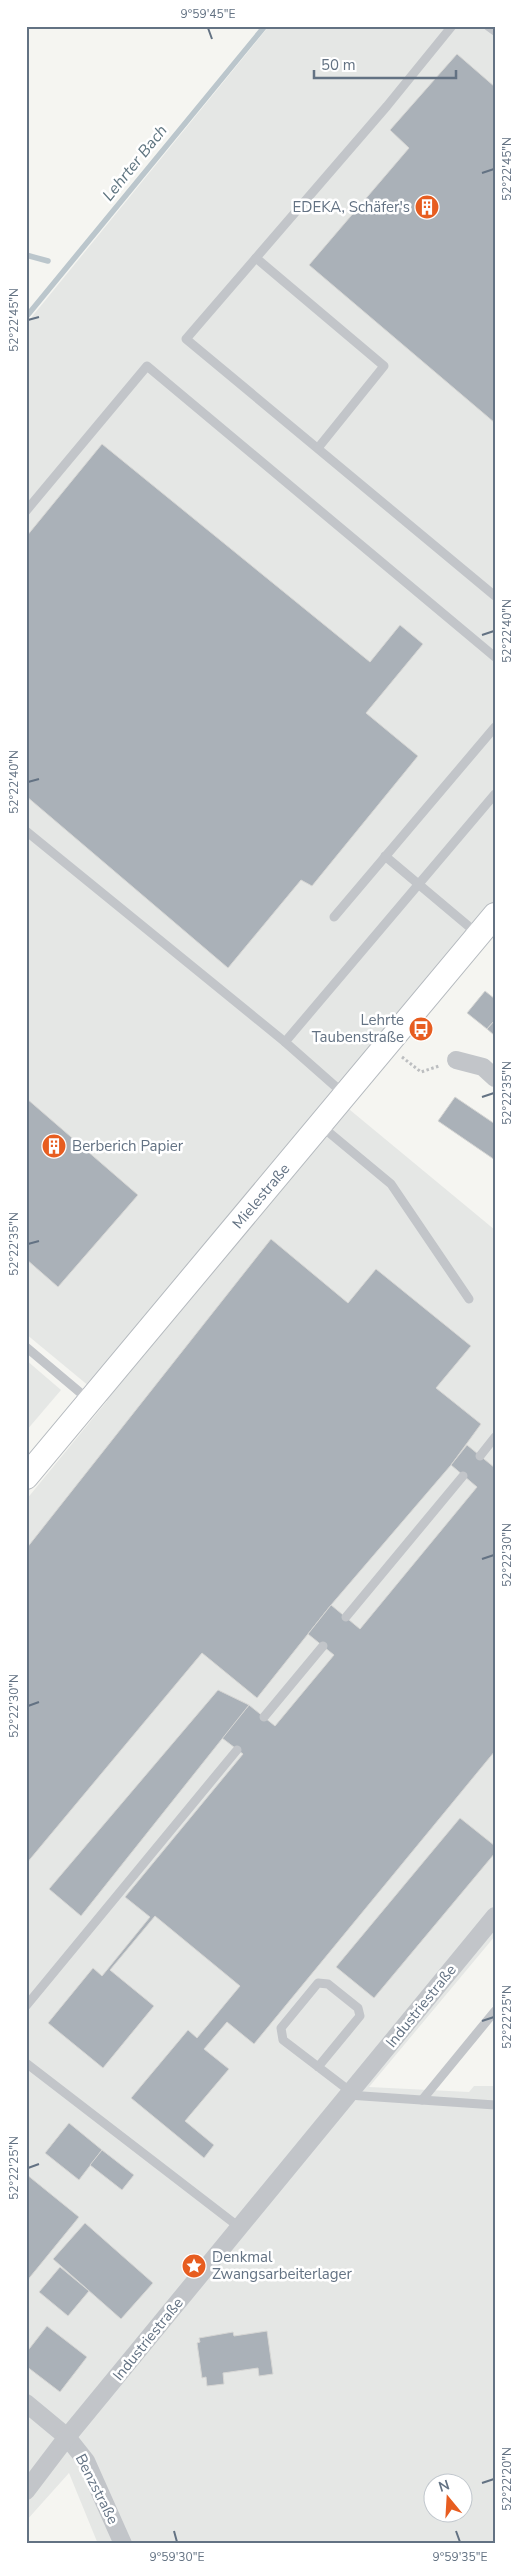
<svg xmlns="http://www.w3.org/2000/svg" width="521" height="2570" viewBox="0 0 521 2570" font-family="'Nunito Sans',sans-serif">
  <rect width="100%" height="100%" fill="#f5f5f1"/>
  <g fill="#e5e7e5" fill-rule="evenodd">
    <path d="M269 26H495V928L344 1105 495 1230V1936L369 2087 469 2092 474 2086H495V2544H98L69 2473 26 2521V1500L107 1401 26 1334V324ZM434 2482H464V2512H434Z"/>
    <path d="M26 1360 61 1390 26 1431Z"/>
  </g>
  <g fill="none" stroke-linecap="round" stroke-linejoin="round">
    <g stroke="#bbc6cc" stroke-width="5.5">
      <path d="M26 255 48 261"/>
      <path d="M26 317 265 26"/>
    </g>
  </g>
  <g fill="#aab1b8" stroke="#d6d6d4">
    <path d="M457 54 495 87V423L309 265 409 148 390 130Z"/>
    <path d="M102 444 370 662 400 625 423 644 366 713 418 756 312 886 301 880 228 968 26 796V537Z"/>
    <path d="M485 991 495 999V1020L487 1029 467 1013Z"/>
    <path d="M495 1020V1034L494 1035 487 1029Z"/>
    <path d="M455 1097 495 1124V1160L438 1121Z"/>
    <path d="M26 1098 138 1195 58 1287 26 1259Z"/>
    <path d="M271 1239 348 1303 376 1269 471 1346 436 1388 481 1424 451 1465 331 1605 257 1698 202 1653 26 1864V1549Z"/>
    <path d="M467 1445 495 1468V1751L254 2044 227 2022 204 2049 229 2069 185 2121 214 2145 204 2158 131 2098 188 2030 197 2038 240 1986 155 1916 110 1970 154 2006 103 2068 48 2023 93 1968 102 1976 150 1917 125 1897 243 1754 222 1738 249 1705 275 1726 334 1655 308 1634 331 1605 360 1629 477 1487 451 1465Z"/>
    <path d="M218 1690 249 1705 81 1916 49 1889Z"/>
    <path d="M460 1818 495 1846V1853L374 1998 336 1967Z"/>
    <path d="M69 2123 102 2150 79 2180 45 2153Z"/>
    <path d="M102 2150 134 2175 122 2190 90 2165Z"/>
    <path d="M26 2174 79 2217 26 2282Z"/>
    <path d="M85 2223 153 2283 121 2319 53 2259Z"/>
    <path d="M60 2267 89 2291 68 2316 39 2292Z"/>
    <path d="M47 2326 87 2357 60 2392 26 2366V2353Z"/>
    <path d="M267 2331 273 2374 259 2376 258 2368 223 2373 224 2384 207 2386 206 2377 202 2378 197 2343 200 2342 199 2338 233 2332 234 2336Z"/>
  </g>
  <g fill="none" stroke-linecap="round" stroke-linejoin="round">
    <defs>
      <path id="secondary" d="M26 1477 495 915"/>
    </defs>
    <use href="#secondary" stroke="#b4b9be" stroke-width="26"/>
    <path stroke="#bcbec0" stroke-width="3" stroke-dasharray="2.5 2.5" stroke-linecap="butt" d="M402 1057 421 1072 439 1066"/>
    <g stroke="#c2c5c9" stroke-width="9">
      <path d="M452 26 387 106 186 339 495 596"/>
      <path d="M488 26 495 31"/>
      <path d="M256 258 384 366 318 448"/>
      <path d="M26 511 147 366 495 657"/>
      <path d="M26 831 285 1042"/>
      <path d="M385 856 479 935"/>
      <path d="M334 917 495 727"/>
      <path d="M344 1094 285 1042 495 794"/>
      <path d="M320 1125 391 1184 469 1299"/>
      <path d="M26 1347 89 1400"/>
      <path d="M480 1456 495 1437"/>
      <path d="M346 1617 463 1476"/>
      <path d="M264 1717 323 1646"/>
      <path d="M26 2006 237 1750"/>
      <path d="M26 2063 239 2227"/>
      <path d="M318 2067 360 2016 358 2008 328 1984 318 1983 281 2028 283 2040 351 2092"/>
      <path d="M348 2095 495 2105"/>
      <path d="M422 2100 495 2011"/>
    </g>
    <g stroke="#c2c5c9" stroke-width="18">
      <path d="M456 1060 483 1067 495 1078"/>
      <path d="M26 2403 67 2437 86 2461 123 2544"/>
      <path d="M26 2491 67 2437 495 1916"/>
    </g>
    <use href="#secondary" stroke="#fff" stroke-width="24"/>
  </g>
  <path fill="none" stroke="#637283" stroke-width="2" d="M208 28 212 39M482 173 494 169M28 320 39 317M482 635 494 631M28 782 39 779M482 1097 494 1093M28 1244 39 1241M482 1559 494 1555M28 1706 39 1702M482 2021 494 2017M28 2168 39 2164M482 2483 494 2479M174 2531 177 2542M456 2531 460 2542"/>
  <defs>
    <symbol id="building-disc" viewBox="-11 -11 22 22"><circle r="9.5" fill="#e75d20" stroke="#fff"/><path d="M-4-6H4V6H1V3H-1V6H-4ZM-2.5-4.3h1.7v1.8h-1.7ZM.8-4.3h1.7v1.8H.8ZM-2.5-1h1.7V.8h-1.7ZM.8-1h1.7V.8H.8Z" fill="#fff"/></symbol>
    <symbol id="bus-disc" viewBox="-11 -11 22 22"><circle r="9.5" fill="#e75d20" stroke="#fff"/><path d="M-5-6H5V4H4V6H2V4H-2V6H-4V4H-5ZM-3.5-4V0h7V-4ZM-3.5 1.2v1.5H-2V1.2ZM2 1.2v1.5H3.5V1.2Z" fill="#fff"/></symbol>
    <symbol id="sight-disc" viewBox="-11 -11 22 22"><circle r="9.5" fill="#e75d20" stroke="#fff"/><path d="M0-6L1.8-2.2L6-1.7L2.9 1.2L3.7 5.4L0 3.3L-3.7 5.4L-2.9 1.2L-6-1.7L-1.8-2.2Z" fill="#fff"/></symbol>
  </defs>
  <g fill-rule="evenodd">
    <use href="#building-disc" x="413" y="193" width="28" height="28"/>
    <use href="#bus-disc" x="407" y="1015" width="28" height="28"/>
    <use href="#building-disc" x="40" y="1132" width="28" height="28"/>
    <use href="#sight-disc" x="180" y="2252" width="28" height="28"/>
  </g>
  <g text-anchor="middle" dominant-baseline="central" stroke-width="5" stroke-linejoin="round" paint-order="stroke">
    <g font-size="15" fill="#637283" stroke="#fff" text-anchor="end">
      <text x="410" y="207">EDEKA, Schäfer's</text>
      <text x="404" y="1020">Lehrte<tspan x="404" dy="17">Taubenstraße</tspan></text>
      <text x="72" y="1146" text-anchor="start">Berberich Papier</text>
      <text x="212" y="2257" text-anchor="start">Denkmal<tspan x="212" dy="17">Zwangsarbeiterlager</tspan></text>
    </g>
    <g font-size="15" fill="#637283" stroke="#fff">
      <text transform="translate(261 1196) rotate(-50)">Mielestraße</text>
      <text transform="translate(421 2006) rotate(-51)">Industriestraße</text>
      <text transform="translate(148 2339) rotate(-51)">Industriestraße</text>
      <text transform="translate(97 2489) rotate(63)">Benzstraße</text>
    </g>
    <g font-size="16" font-style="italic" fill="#5f7580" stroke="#fff">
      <text transform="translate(135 163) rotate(-51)">Lehrter Bach</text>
    </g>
  </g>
  <rect width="521" height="2570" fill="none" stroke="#ffffff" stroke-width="55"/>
  <g transform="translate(448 2498) rotate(342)"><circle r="24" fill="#ffffff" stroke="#c1c7cd"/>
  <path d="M0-4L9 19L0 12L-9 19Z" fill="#e75d20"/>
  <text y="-8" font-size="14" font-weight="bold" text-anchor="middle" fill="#637283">N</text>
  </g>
  <path d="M314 70v8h142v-8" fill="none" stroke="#637283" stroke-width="2.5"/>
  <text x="321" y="70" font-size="15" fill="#637283" stroke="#ffffff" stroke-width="4" paint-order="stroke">50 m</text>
  <rect x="28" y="28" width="466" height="2514" fill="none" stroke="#637283" stroke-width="2"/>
  <g font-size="12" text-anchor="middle" fill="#637283">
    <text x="208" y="18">9°59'45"E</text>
    <text transform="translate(507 169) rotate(-90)" y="4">52°22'45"N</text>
    <text transform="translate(14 320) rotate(-90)" y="4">52°22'45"N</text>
    <text transform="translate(507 631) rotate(-90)" y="4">52°22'40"N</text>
    <text transform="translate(14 782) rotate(-90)" y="4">52°22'40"N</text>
    <text transform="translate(507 1093) rotate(-90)" y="4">52°22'35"N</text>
    <text transform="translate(14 1244) rotate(-90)" y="4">52°22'35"N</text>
    <text transform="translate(507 1555) rotate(-90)" y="4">52°22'30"N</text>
    <text transform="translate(14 1706) rotate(-90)" y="4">52°22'30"N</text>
    <text transform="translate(507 2017) rotate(-90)" y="4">52°22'25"N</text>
    <text transform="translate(14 2168) rotate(-90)" y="4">52°22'25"N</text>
    <text transform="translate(507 2479) rotate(-90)" y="4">52°22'20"N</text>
    <text x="177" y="2561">9°59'30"E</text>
    <text x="460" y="2561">9°59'35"E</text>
  </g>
</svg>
